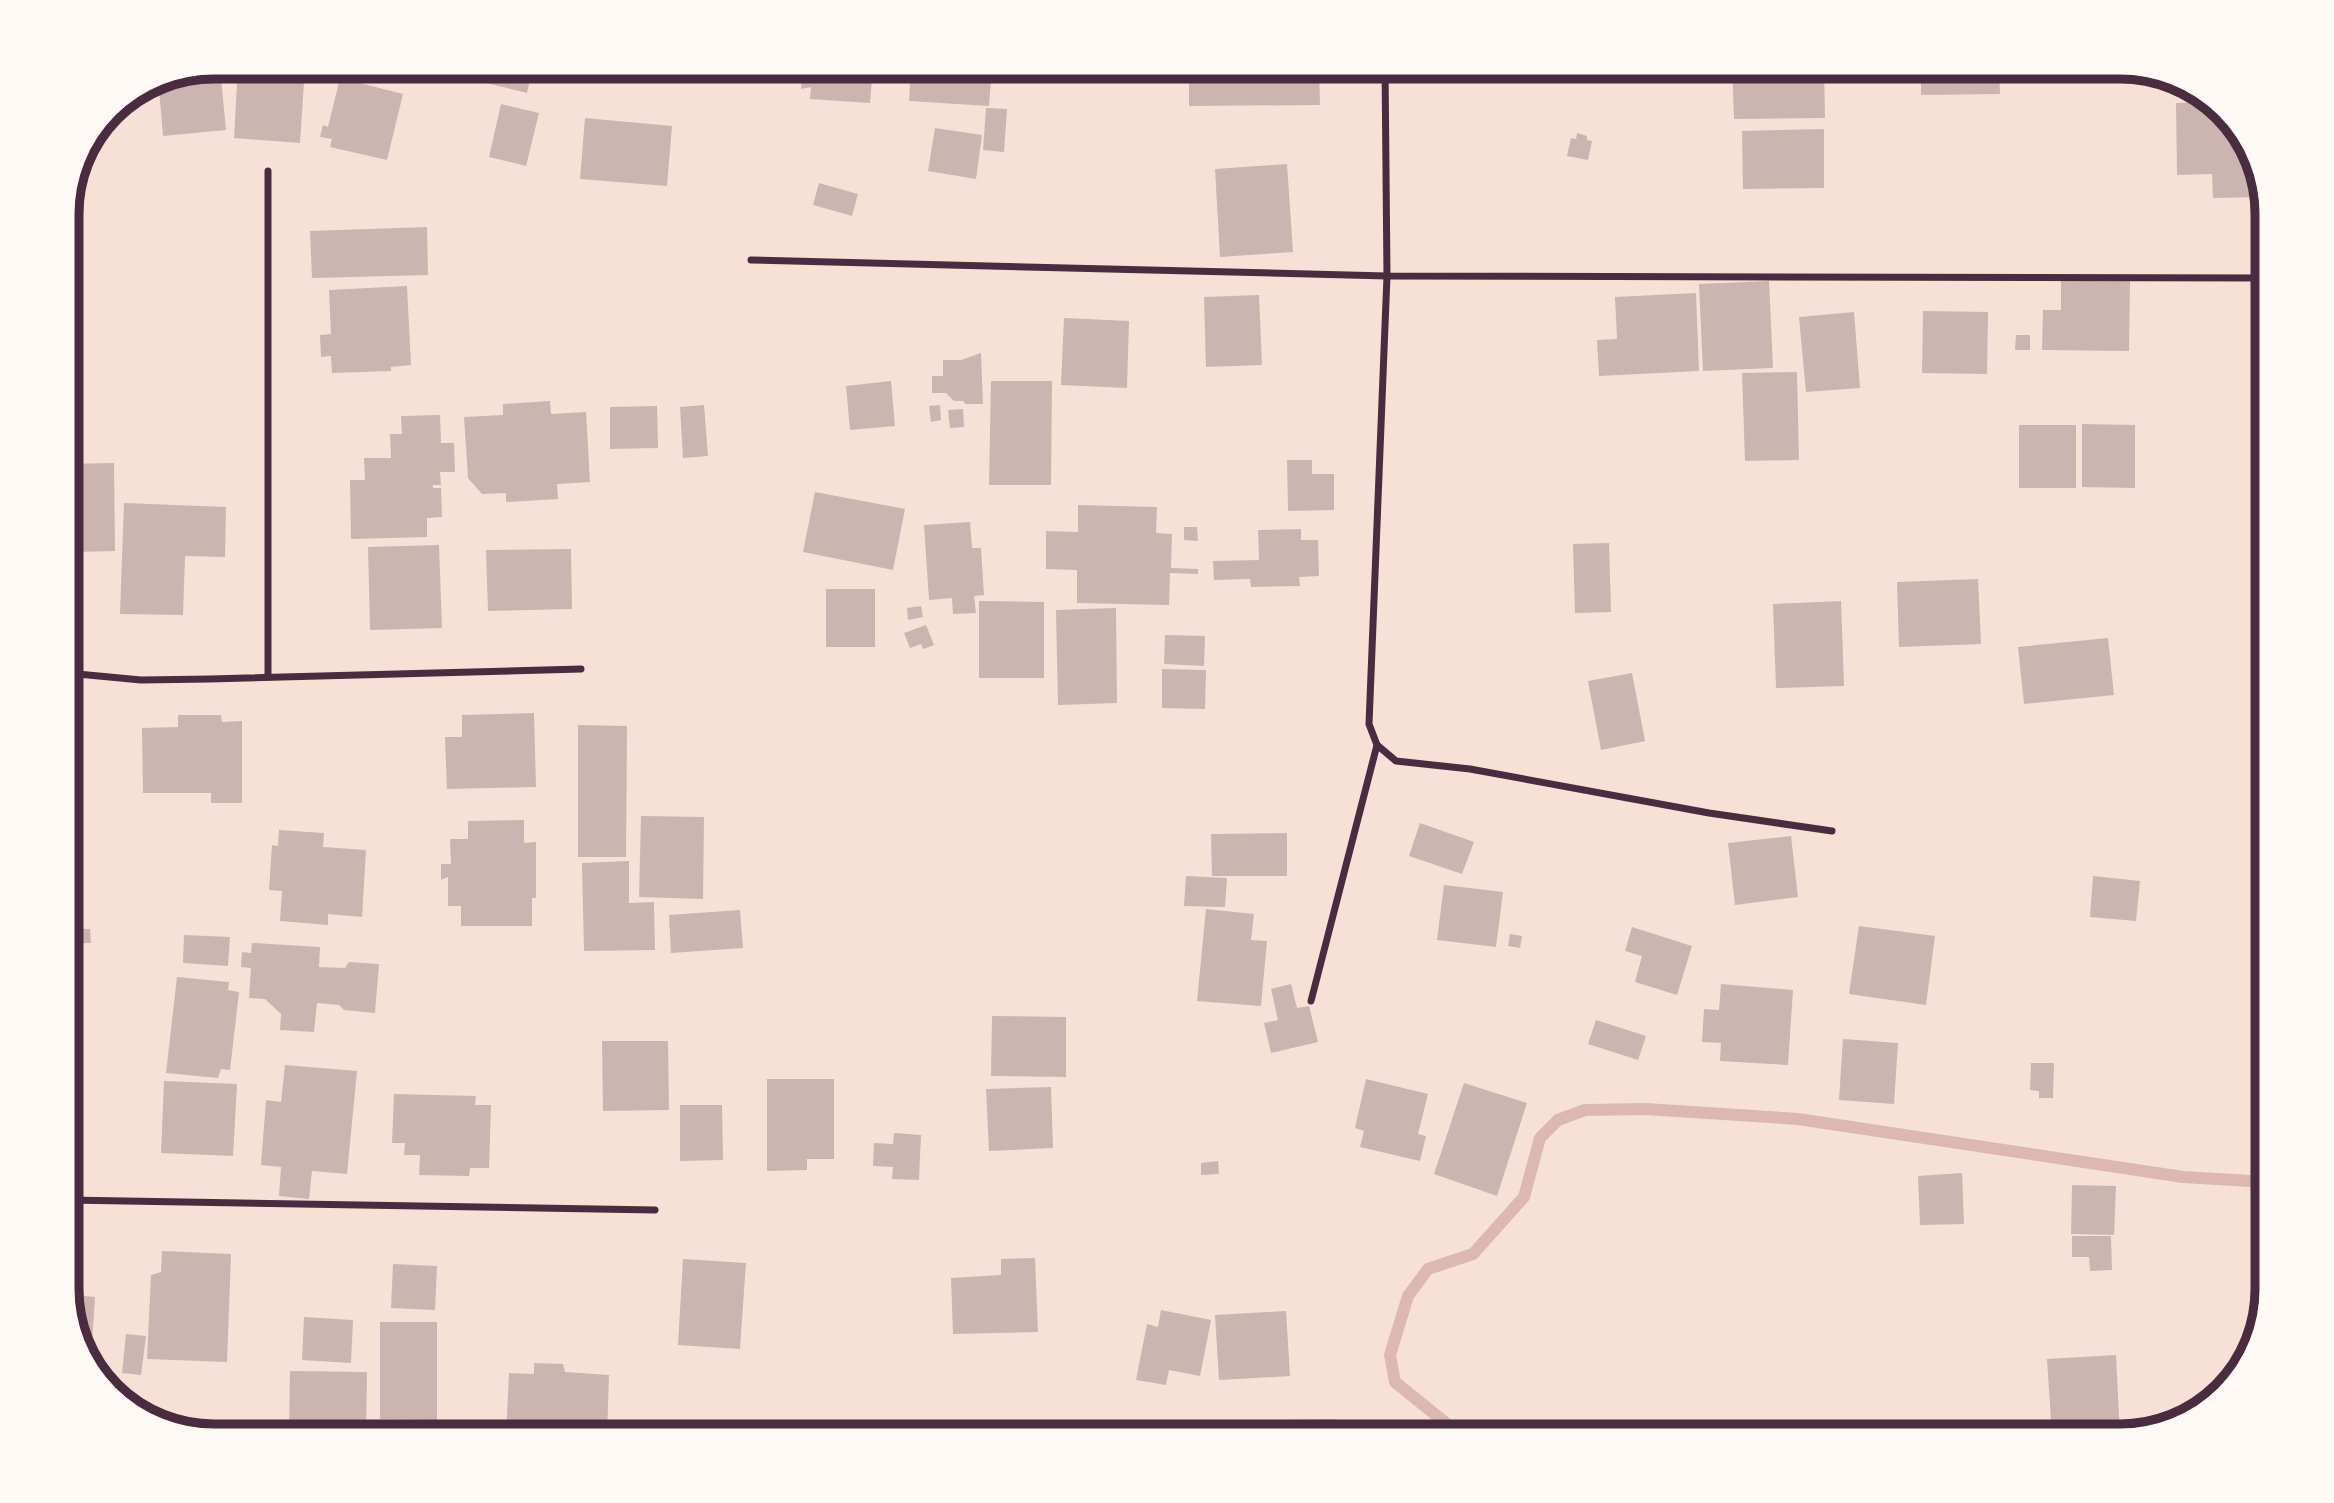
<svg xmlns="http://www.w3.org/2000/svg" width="2334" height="1503" viewBox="0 0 2334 1503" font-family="'Fira Sans',sans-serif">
  <rect width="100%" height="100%" fill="#f7e1d7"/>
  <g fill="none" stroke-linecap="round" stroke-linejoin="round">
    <path stroke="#dcb8b0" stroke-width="12" d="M1456 1436 1452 1428 1395 1382 1390 1355 1408 1296 1428 1269 1473 1254 1524 1197 1540 1138 1558 1120 1585 1110 1646 1109 1798 1119 2183 1177 2267 1182"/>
  </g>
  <g fill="#ccb4b1">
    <path d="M238 66 305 67 300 143 234 138Z"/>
    <path d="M482 66H533L527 93 478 81Z"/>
    <path d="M803 66H873L870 103 810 99 811 87 801 89Z"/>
    <path d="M911 66H992L989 106 909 101Z"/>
    <path d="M1090 66H1135L1136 71 1091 74Z"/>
    <path d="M1189 66H1319L1320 105 1189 106Z"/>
    <path d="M1732 66H1824L1825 118 1734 119Z"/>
    <path d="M1862 66H1901V82L1862 83Z"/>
    <path d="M1921 66H1999L2000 94 1921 95Z"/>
    <path d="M220 67 226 130 163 136 158 77Z"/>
    <path d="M340 78 403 94 387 160 330 147 332 139 320 137 323 125 328 127Z"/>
    <path d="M2212 102 2248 140 2249 168H2256L2258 197 2213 198 2212 174 2177 175 2176 103Z"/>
    <path d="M501 104 539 113 526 166 489 157Z"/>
    <path d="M986 108 1007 109 1004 152 983 150Z"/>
    <path d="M585 118 672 126 667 186 580 179Z"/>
    <path d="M935 128 982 135 976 179 928 171Z"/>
    <path d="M1824 129V188L1743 189 1742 131Z"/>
    <path d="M1577 133 1587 136V140L1592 141 1588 160 1567 156 1571 138 1576 139Z"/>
    <path d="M1287 164 1293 252 1220 257 1215 169Z"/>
    <path d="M819 183 858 194 852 216 813 205Z"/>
    <path d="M427 227 428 275 312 278 310 231Z"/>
    <path d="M2061 280 2130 281 2129 351 2042 350 2043 310H2061Z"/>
    <path d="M1769 281 1773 368 1703 371 1699 284Z"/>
    <path d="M407 286 411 365 391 367V371L332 373 331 356 321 357 320 335 331 334 329 290Z"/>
    <path d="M1696 293 1699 371 1599 376 1597 340 1617 339 1615 297Z"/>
    <path d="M1259 295 1262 365 1206 367 1204 297Z"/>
    <path d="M1923 311 1988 312 1987 374 1922 373Z"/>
    <path d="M1854 312 1860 388 1806 392 1799 317Z"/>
    <path d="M1064 318 1129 321 1127 388 1061 385Z"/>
    <path d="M2016 335H2030V350H2015Z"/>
    <path d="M981 353 983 404H965L964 401H954L946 393H932V376H943V360H961Z"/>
    <path d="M1797 372 1799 460 1745 461 1742 373Z"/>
    <path d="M891 381 895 426 850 430 846 386Z"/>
    <path d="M991 381H1052L1051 485H989Z"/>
    <path d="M550 401 551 414 586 412 590 482 557 484 558 499 506 502V493L482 494 468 478 464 417 503 415V404Z"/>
    <path d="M704 405 708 456 683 458 680 407Z"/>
    <path d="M940 405 941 420 931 422 929 406Z"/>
    <path d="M657 406 658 448 610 449V407Z"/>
    <path d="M963 409 964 427 950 428 948 410Z"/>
    <path d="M440 415 441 443H454L455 472H440L441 485H433V488H441L442 517 427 518V537L351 539 350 480H365L364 458H391L390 434H402L401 416Z"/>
    <path d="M2082 424 2135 425V488L2082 487Z"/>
    <rect x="2019" y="425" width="57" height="63"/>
    <path d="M1287 460H1312V474H1334V510L1288 511Z"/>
    <path d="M114 463 115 551 75 552 76 589H67V464Z"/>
    <path d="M815 492 905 509 893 570 803 552Z"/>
    <path d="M124 503 226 507 225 557 185 556 183 615 120 614Z"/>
    <path d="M1078 505 1157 507 1156 533 1172 534 1171 568 1198 569V574L1170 573 1169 605 1077 603V570L1046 569V531L1078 532Z"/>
    <path d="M970 522 972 548H981L984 595 974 596 976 613 953 614 952 598 929 600 924 525Z"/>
    <path d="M1184 527H1197L1198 541 1184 540Z"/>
    <path d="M1301 529V540H1318L1319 576 1299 577 1300 586 1251 587 1250 579 1214 580 1213 561 1259 560 1258 530Z"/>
    <path d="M1609 543 1611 612 1575 613 1573 544Z"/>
    <path d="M439 545 442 628 370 630 368 547Z"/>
    <path d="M571 549 572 609 488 611 486 550Z"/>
    <path d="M1978 579 1981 644 1899 647 1897 582Z"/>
    <rect x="826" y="589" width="49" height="58"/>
    <path d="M979 601 1044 602V678H979Z"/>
    <path d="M1841 601 1844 686 1776 688 1773 604Z"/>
    <path d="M921 606 923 617 908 620 907 608Z"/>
    <path d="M1116 608 1117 703 1058 705 1056 610Z"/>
    <path d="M926 625 934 645 923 649 921 644 910 648 904 633Z"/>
    <path d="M1165 635 1205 636 1204 666 1164 664Z"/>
    <path d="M2108 638 2114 695 2024 704 2018 647Z"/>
    <path d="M1162 669 1206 670 1205 709 1162 708Z"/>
    <path d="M1632 673 1645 741 1601 750 1588 681Z"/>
    <path d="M534 713 536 787 447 789 445 737H462V715Z"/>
    <path d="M178 715H221L222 722 242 721V803H211V793H143L142 728 178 727Z"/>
    <path d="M578 725 627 726 626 857H578Z"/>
    <path d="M641 816 704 817 703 899 639 897Z"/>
    <path d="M524 820V843L536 842V898H532V926H461V906H448V877L441 880V864H451L450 839H468V821Z"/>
    <path d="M1420 823 1474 842 1462 874 1409 856Z"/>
    <path d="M279 830 324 833 323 847 366 850 362 917 328 914V925L280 921 282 891 269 890 272 845 278 846Z"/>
    <path d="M1287 833V876H1212L1211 834Z"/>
    <path d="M1791 836 1798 897 1735 905 1728 843Z"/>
    <path d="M629 861V903L654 902 655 950 584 951 582 863Z"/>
    <path d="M1186 876 1227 878 1225 907 1184 906Z"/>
    <path d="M2093 876 2140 881 2136 921 2090 917Z"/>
    <path d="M1444 885 1503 892 1496 947 1437 940Z"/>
    <path d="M1206 909 1254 914 1251 940 1267 941 1261 1006 1197 1001Z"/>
    <path d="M740 910 743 948 671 953 669 915Z"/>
    <path d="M1859 926 1935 936 1926 1005 1849 994Z"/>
    <path d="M1632 927 1692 946 1677 995 1635 982 1642 956 1625 951Z"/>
    <path d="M79 929H90L91 943H79Z"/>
    <path d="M1510 934 1522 936 1520 948 1508 946Z"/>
    <path d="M184 935 230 937 228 966 183 963Z"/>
    <path d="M252 943 320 947 319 967 345 968 349 962 379 964 375 1013 344 1010 339 1005 317 1003 314 1032 280 1030 281 1014 265 999 249 998 251 968 241 967 242 952 251 953Z"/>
    <path d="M177 977 229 982 228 990 239 992 230 1070 221 1069 218 1078 166 1073Z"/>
    <path d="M1291 984 1297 1008 1309 1006 1318 1042 1271 1053 1264 1023 1278 1020 1271 989Z"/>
    <path d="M1721 984 1793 990 1788 1065 1720 1061 1721 1043 1702 1042 1704 1009 1719 1010Z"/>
    <path d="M992 1016 1066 1017V1077L991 1076Z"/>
    <path d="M1596 1020 1646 1036 1638 1060 1588 1044Z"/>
    <path d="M1843 1039 1898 1043 1894 1104 1839 1100Z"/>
    <path d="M602 1041H668L669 1110 603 1111Z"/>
    <path d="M2031 1063H2054L2053 1098H2039V1091L2030 1090Z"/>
    <path d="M285 1065 357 1071 347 1174 312 1171 309 1199 279 1196 281 1167 261 1165 266 1100 281 1102Z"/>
    <path d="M767 1079H834V1159H807V1170L767 1171Z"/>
    <path d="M1366 1079 1428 1094 1418 1134 1426 1136 1420 1161 1360 1147 1364 1131 1355 1128Z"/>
    <path d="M164 1081 237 1084 233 1156 161 1153Z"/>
    <path d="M1464 1083 1527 1103 1497 1196 1434 1174Z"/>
    <path d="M1051 1087 1053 1148 989 1151 986 1089Z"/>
    <path d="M394 1094 476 1096 475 1105H491L489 1168H470L469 1176 419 1175 420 1155H404L405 1143H392Z"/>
    <path d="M680 1105H722L723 1160 680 1161Z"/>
    <path d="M894 1133 921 1135 919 1180 892 1179 893 1167 873 1166 874 1143 893 1144Z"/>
    <path d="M1218 1161 1219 1174 1201 1175V1163Z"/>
    <path d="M1962 1173 1964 1224 1920 1225 1918 1176Z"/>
    <path d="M2072 1185 2116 1186 2114 1235 2071 1234Z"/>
    <path d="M2072 1236H2111L2112 1270 2090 1271 2089 1257H2072Z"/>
    <path d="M162 1251 231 1254 227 1362 147 1359 151 1275 161 1272Z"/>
    <path d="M1035 1258 1038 1332 953 1334 951 1278 1001 1275V1259Z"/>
    <path d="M683 1259 746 1263 740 1349 678 1345Z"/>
    <path d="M393 1264 437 1266 435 1310 391 1308Z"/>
    <path d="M67 1275 76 1276 74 1295 95 1297 92 1344H80L67 1299Z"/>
    <path d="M1161 1310 1211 1320 1200 1376 1169 1370 1166 1385 1136 1380 1147 1324 1158 1327Z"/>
    <path d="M1286 1311 1290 1376 1219 1380 1215 1315Z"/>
    <path d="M304 1317 353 1320 351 1363 302 1360Z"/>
    <path d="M380 1322H437V1420L380 1419Z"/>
    <path d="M126 1334 146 1336 141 1375 122 1373Z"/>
    <path d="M2116 1355 2120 1436H2052L2047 1359Z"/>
    <path d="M2247 1359 2243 1371 2236 1378 2234 1361Z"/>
    <path d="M534 1363 563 1364 565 1372 609 1375 607 1436H506L509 1373 534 1374Z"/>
    <path d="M290 1371 367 1372 366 1434 327 1433V1436H289Z"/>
    <path d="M1335 1419 1336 1436H1197V1421Z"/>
    <path d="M383 1427 434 1428 433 1436H383Z"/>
  </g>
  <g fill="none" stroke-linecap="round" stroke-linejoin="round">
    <g stroke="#4a2c40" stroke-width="7">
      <path d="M1385 66 1387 276 1369 724 1377 745 1396 761 1470 769 1709 813 1832 831"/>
      <path d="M268 171V677"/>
      <path d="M751 260 1387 276 2267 278"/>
      <path d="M67 673 141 680 210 679 581 669"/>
      <path d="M1311 1001 1377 745"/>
      <path d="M67 1200 655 1210"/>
    </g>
  </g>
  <path d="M0 0H2334V1503H0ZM214 79H2120A135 135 0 0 1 2255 214V1289A135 135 0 0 1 2120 1424H214A135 135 0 0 1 79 1289V214A135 135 0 0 1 214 79Z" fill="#fffaf5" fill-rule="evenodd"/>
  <path fill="none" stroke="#4a2c40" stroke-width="9" d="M214 79H2120A135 135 0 0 1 2255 214V1289A135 135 0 0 1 2120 1424H214A135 135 0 0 1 79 1289V214A135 135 0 0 1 214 79Z"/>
</svg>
